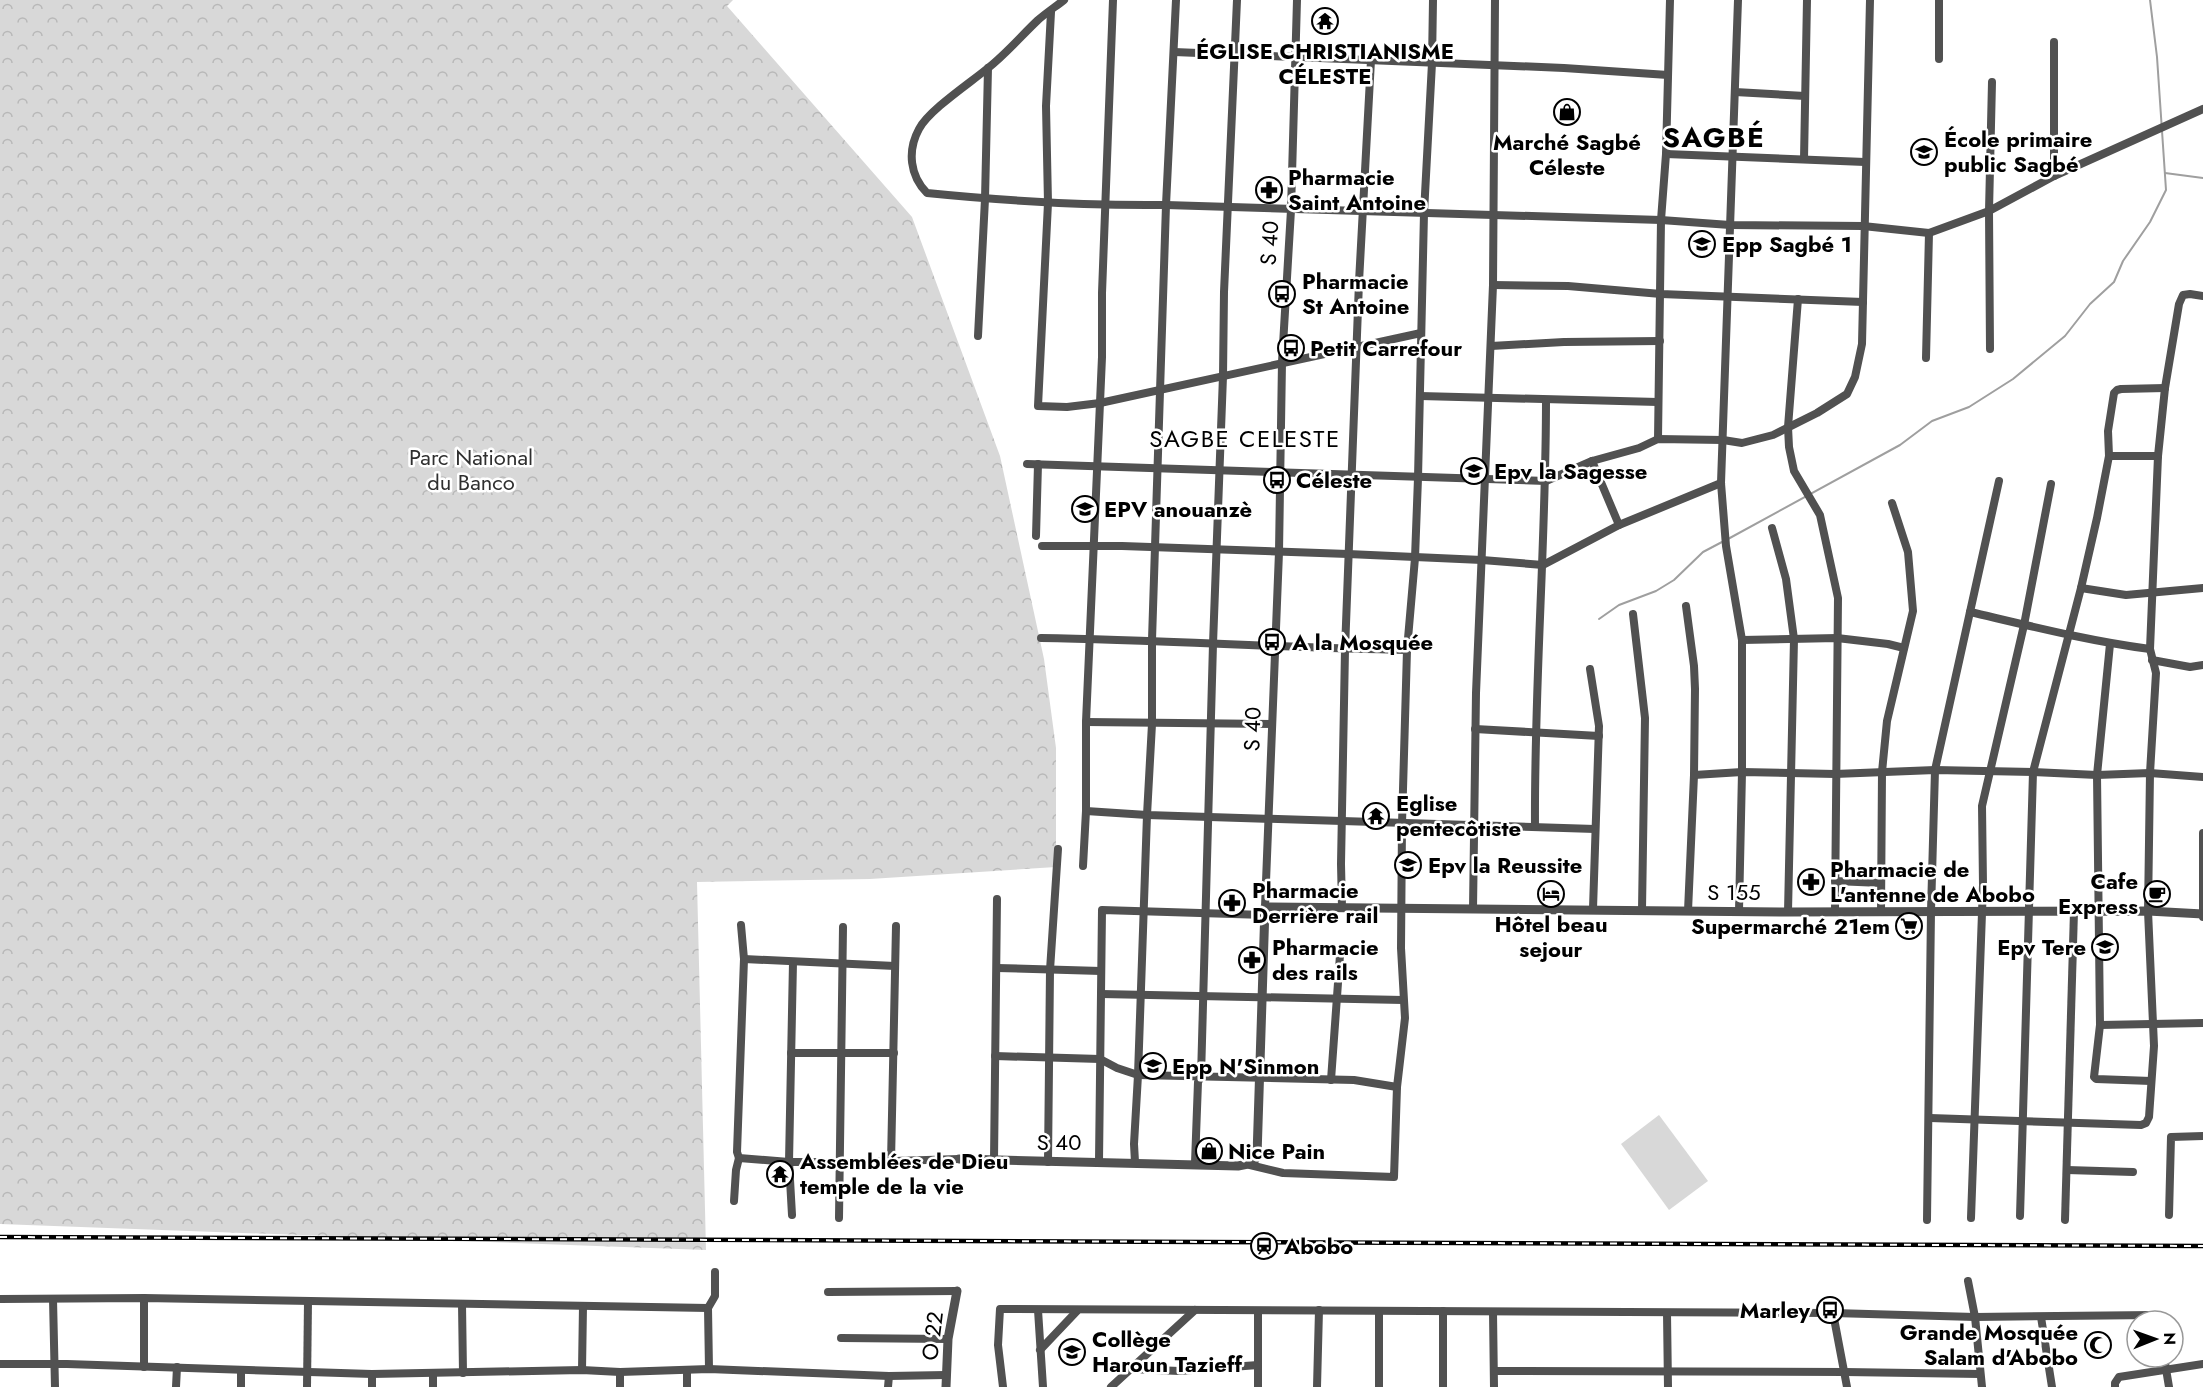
<svg xmlns="http://www.w3.org/2000/svg" width="2203" height="1387" viewBox="0 0 2203 1387" font-family="Jost,sans-serif">
  <defs>
    <pattern id="park-crowns" width="20" height="18" patternUnits="userSpaceOnUse" patternTransform="scale(1.5)"><rect width="20" height="18" fill="#d8d8d8"/><path d="M2 6a3 3 0 1 1 6 0M12 15a3 3 0 1 1 6 0" fill="none" stroke="#b8b8b8"/></pattern>
  </defs>
  <rect width="100%" height="100%" fill="#fff"/>
  <path fill="url(#park-crowns)" d="M0 0H733L727 6 912 217 1000 456 1044 659 1056 748V867L870 879 697 882 706 1250 0 1224Z"/>
  <path fill="#d8d8d8" d="M1659 1115 1708 1181 1669 1210 1621 1144Z"/>
  <g fill="none" stroke-linecap="round" stroke-linejoin="round">
    <g stroke="#9f9f9f" stroke-width="2">
      <path d="M2165 173 2203 178"/>
      <path d="M1728 539 1900 445 1932 421 1969 407 2013 379 2065 336 2090 304 2114 282 2123 261 2150 222 2166 190 2157 57 2150 0"/>
      <path d="M1599 619 1619 605 1656 591 1674 580 1703 552 1722 542"/>
    </g>
    <g stroke="#515151" stroke-width="8">
      <path d="M1064 0C1055 7 1046 13 1038 20 1021 36 1006 54 988 68 970 83 929 110 919 129 907 151 910 176 927 193 1007 201 1086 206 1166 205L1661 220 1730 225 1863 226 1929 233 1989 211 2054 176 2203 109"/>
      <path d="M1738 0 1721 483 1726 546 1742 640V772L1739 911"/>
      <path d="M1051 12 1046 106 1048 203 1038 406 1067 407 1100 403 1421 333"/>
      <path d="M1174 52 1564 68 1668 75"/>
      <path d="M1939 59V0"/>
      <path d="M1735 92 1805 96"/>
      <path d="M1666 154 1865 162"/>
      <path d="M1804 159 1807 0"/>
      <path d="M2054 176V42"/>
      <path d="M1493 285 1568 286 1661 294 1863 302"/>
      <path d="M1798 299 1788 427 1789 447 1794 471 1820 515 1838 598 1835 911"/>
      <path d="M978 336 985 199 988 68"/>
      <path d="M1491 346 1564 342 1660 341"/>
      <path d="M1990 349 1989 211 1992 82"/>
      <path d="M1926 358 1929 233"/>
      <path d="M1420 396 1658 402"/>
      <path d="M1658 439 1661 220 1666 154 1670 0"/>
      <path d="M2109 456H2158"/>
      <path d="M1592 461 1619 525"/>
      <path d="M1027 464 1546 481 1592 461 1639 448 1658 439 1723 440 1742 443 1773 435 1817 413 1847 394 1855 377 1862 344 1870 0"/>
      <path d="M1772 528 1786 579 1794 639 1788 912"/>
      <path d="M1036 536 1038 464"/>
      <path d="M1042 546H1122L1348 554 1482 560 1543 565 1619 525 1721 483"/>
      <path d="M2081 588 2126 595 2203 588"/>
      <path d="M1686 606 1694 666 1695 689 1694 775 1688 911"/>
      <path d="M1970 612C2030 626 2089 641 2150 649"/>
      <path d="M1633 614 1645 718 1642 910"/>
      <path d="M1041 638C1163 640 1285 648 1407 650"/>
      <path d="M1742 640 1837 638 1888 644 1904 648"/>
      <path d="M2110 644 2097 775 2100 1025 2094 1077 2096 1079 2151 1081"/>
      <path d="M2152 660 2190 667 2203 665"/>
      <path d="M1590 669 1599 726 1593 909"/>
      <path d="M1086 722 1272 724"/>
      <path d="M1475 729 1599 736"/>
      <path d="M1694 775 1742 772 1835 774 1935 770 2033 772 2097 775 2150 773 2203 777"/>
      <path d="M1086 811 1147 815 1595 829"/>
      <path d="M1535 827C1534 685 1546 543 1546 401"/>
      <path d="M2203 833V917"/>
      <path d="M1083 866 1086 811V722L1102 357V293L1113 0"/>
      <path d="M1835 881 1881 883"/>
      <path d="M1265 907 1279 552 1282 362 1291 210 1297 0"/>
      <path d="M1342 908 1341 864 1345 650 1359 282 1371 60"/>
      <path d="M1473 909 1476 693 1493 285 1495 0"/>
      <path d="M1881 912 1882 772 1887 721 1913 611 1908 552 1892 503"/>
      <path d="M741 925 744 959 737 1152 739 1158 789 1162H861L959 1159"/>
      <path d="M744 959 895 966"/>
      <path d="M997 968 1101 971"/>
      <path d="M1101 994 1403 1000"/>
      <path d="M2100 1025 2203 1023"/>
      <path d="M791 1053H894"/>
      <path d="M995 1056 1100 1059 1117 1068 1138 1075 1354 1080 1397 1087"/>
      <path d="M1331 1080 1340 955"/>
      <path d="M1930 1118 2141 1125 2146 1123 2149 1117 2154 1046 2148 911 2150 773 2156 673 2150 649 2158 456 2165 388 2179 304 2183 295 2190 294 2203 296"/>
      <path d="M994 1160 997 899"/>
      <path d="M1099 1161 1102 910 1265 915"/>
      <path d="M891 1162 896 926"/>
      <path d="M1048 1162 1050 970 1058 849"/>
      <path d="M1135 1162 1134 1144 1138 1075 1147 815 1152 724V640L1166 205 1176 0"/>
      <path d="M1195 1163 1198 1082 1201 1077 1213 644 1223 376 1224 292 1237 0"/>
      <path d="M1250 1165 1283 1173 1394 1177 1397 1087 1405 1018 1401 948 1402 824 1407 650 1415 558 1418 478 1424 213 1432 63 1433 0"/>
      <path d="M2067 1170 2133 1172"/>
      <path d="M734 1201 736 1170 739 1158"/>
      <path d="M792 1215 789 1162 793 962"/>
      <path d="M2169 1215 2171 1137 2203 1136"/>
      <path d="M2020 1216 2033 772 2081 588 2097 518 2109 456 2108 431 2114 393 2117 390 2121 389 2165 388"/>
      <path d="M839 1218 843 927"/>
      <path d="M1971 1218 1983 885 1982 806 2024 625 2051 484"/>
      <path d="M1927 1220 1931 911 1935 770 1999 481"/>
      <path d="M2065 1220 2074 911"/>
      <path d="M1968 1281 1975 1317 1982 1387"/>
      <path d="M828 1292 957 1291"/>
      <path d="M144 1298V1367"/>
      <path d="M0 1299 144 1298 708 1308"/>
      <path d="M53 1299 55 1387"/>
      <path d="M462 1304 463 1373"/>
      <path d="M1038 1310 1043 1387"/>
      <path d="M1258 1311V1387"/>
      <path d="M1379 1311V1387"/>
      <path d="M1443 1311V1387"/>
      <path d="M1493 1312 1494 1387"/>
      <path d="M1667 1313 1668 1387"/>
      <path d="M1833 1313 1847 1387"/>
      <path d="M2041 1317 2052 1387"/>
      <path d="M841 1338 948 1339"/>
      <path d="M1040 1350 1077 1311"/>
      <path d="M2164 1357 2169 1387"/>
      <path d="M0 1364H67L372 1374 582 1370 620 1372 709 1369 889 1376 946 1375"/>
      <path d="M709 1369 708 1308 715 1296V1272"/>
      <path d="M1131 1369 1179 1371 1258 1365"/>
      <path d="M582 1370 583 1306"/>
      <path d="M687 1370V1387"/>
      <path d="M1494 1371 1845 1372 1980 1374"/>
      <path d="M620 1372V1387"/>
      <path d="M372 1374V1387"/>
      <path d="M176 1387 177 1367"/>
      <path d="M241 1387V1370"/>
      <path d="M307 1387 308 1301"/>
      <path d="M433 1387V1374"/>
      <path d="M888 1387 889 1376"/>
      <path d="M1003 1387 998 1345 1000 1309 1833 1313 1975 1317 2154 1315 2159 1321"/>
      <path d="M1111 1387 1195 1310"/>
      <path d="M1317 1387 1319 1310"/>
      <path d="M2115 1387V1383L2119 1377 2203 1364"/>
    </g>
    <g stroke="#515151" stroke-width="9">
      <path d="M959 1159 1238 1166 1253 1163 1257 1156 1265 907 1788 912 2148 911 2203 914"/>
      <path d="M946 1387 948 1339 957 1291"/>
    </g>
    <defs>
      <path id="rail" d="M0 1237 2203 1246"/>
    </defs>
    <use href="#rail" stroke="#000" stroke-width="4.5"/>
    <use href="#rail" stroke="#fff" stroke-width="2" stroke-dasharray="7" stroke-linecap="butt"/>
  </g>
  <defs>
    <symbol id="temple-ring" viewBox="-11 -11 22 22"><circle r="9.5" fill="#fff" stroke="#000" stroke-width="1.5"/><path d="M0-6L5-2H3V0L6.5 2.5H4V6H1.5V3h-3V6H-4V2.5H-6.5L-3 0V-2H-5Z" fill="#000"/></symbol>
    <symbol id="shop-ring" viewBox="-11 -11 22 22"><circle r="9.5" fill="#fff" stroke="#000" stroke-width="1.5"/><path d="M-5-2.5h2.3a2.7 3.5 0 0 1 5.4 0H5L5.5 6h-11ZM-1.5-2.5h3a1.5 2.3 0 0 0-3 0Z" fill="#000"/></symbol>
    <symbol id="school-ring" viewBox="-11 -11 22 22"><circle r="9.5" fill="#fff" stroke="#000" stroke-width="1.5"/><path d="M0-5L7-2L0 1L-7-2ZM-4 1L0 2.5L4 1V4Q0 6-4 4Z" fill="#000"/></symbol>
    <symbol id="pharmacy-ring" viewBox="-11 -11 22 22"><circle r="9.5" fill="#fff" stroke="#000" stroke-width="1.5"/><path d="M-2-6h4v4h4v4h-4v4h-4v-4h-4v-4h4Z" fill="#000"/></symbol>
    <symbol id="bus-ring" viewBox="-11 -11 22 22"><circle r="9.5" fill="#fff" stroke="#000" stroke-width="1.5"/><path d="M-5-6H5V4H4V6H2V4H-2V6H-4V4H-5ZM-3.5-4V0h7V-4ZM-3.5 1.2v1.5H-2V1.2ZM2 1.2v1.5H3.5V1.2Z" fill="#000"/></symbol>
    <symbol id="hotel-ring" viewBox="-11 -11 22 22"><circle r="9.5" fill="#fff" stroke="#000" stroke-width="1.5"/><path d="M-6-4.5h1.5V1H6V5H4.5V3h-9V5H-6ZM-4 0a1.8 1.8 0 1 1 3.6 0ZM.5 0V-2.5h3Q6-2.5 6 0Z" fill="#000"/></symbol>
    <symbol id="cafe-ring" viewBox="-11 -11 22 22"><circle r="9.5" fill="#fff" stroke="#000" stroke-width="1.5"/><path d="M-5.5-4.5H6V0H3Q3 3.5 0 3.5H-2.5Q-5.5 3.5-5.5 0ZM3-3.2v2h1.7v-2ZM-6 4.5H4V6H-6Z" fill="#000"/></symbol>
    <symbol id="supermarket-ring" viewBox="-11 -11 22 22"><circle r="9.5" fill="#fff" stroke="#000" stroke-width="1.5"/><path d="M-6-5.5h2.5l.6 2H6L4.5 2H-2.5L-4.4-4H-6ZM-1.5 3.2a1.3 1.3 0 1 0 .1 0ZM3 3.2a1.3 1.3 0 1 0 .1 0Z" fill="#000"/></symbol>
    <symbol id="station-ring" viewBox="-11 -11 22 22"><circle r="9.5" fill="#fff" stroke="#000" stroke-width="1.5"/><path d="M-3-6H3Q5-6 5-4V2Q5 4 3 4L4.5 6H3L1.5 4h-3L-3 6H-4.5L-3 4Q-5 4-5 2V-4Q-5-6-3-6ZM-3.5-4v3h7v-3ZM-3.5 1v1.5H-2V1ZM2 1v1.5H3.5V1Z" fill="#000"/></symbol>
    <symbol id="mosque-ring" viewBox="-11 -11 22 22"><circle r="9.5" fill="#fff" stroke="#000" stroke-width="1.5"/><path d="M3.5-4.9A6 6 0 1 0 3.5 4.9A5 5 0 1 1 3.5-4.9Z" fill="#000"/></symbol>
    <symbol id="university-ring" viewBox="-11 -11 22 22"><circle r="9.5" fill="#fff" stroke="#000" stroke-width="1.5"/><path d="M0-5L7-2L0 1L-7-2ZM-4 1L0 2.5L4 1V4Q0 6-4 4Z" fill="#000"/></symbol>
  </defs>
  <g fill-rule="evenodd">
    <use href="#temple-ring" x="1310" y="6" width="30" height="30"/>
    <use href="#shop-ring" x="1552" y="97" width="30" height="30"/>
    <use href="#school-ring" x="1909" y="137" width="30" height="30"/>
    <use href="#pharmacy-ring" x="1254" y="175" width="30" height="30"/>
    <use href="#school-ring" x="1687" y="229" width="30" height="30"/>
    <use href="#bus-ring" x="1267" y="279" width="30" height="30"/>
    <use href="#bus-ring" x="1276" y="333" width="30" height="30"/>
    <use href="#school-ring" x="1459" y="456" width="30" height="30"/>
    <use href="#bus-ring" x="1262" y="465" width="30" height="30"/>
    <use href="#school-ring" x="1070" y="494" width="30" height="30"/>
    <use href="#bus-ring" x="1257" y="627" width="30" height="30"/>
    <use href="#temple-ring" x="1361" y="801" width="30" height="30"/>
    <use href="#school-ring" x="1393" y="850" width="30" height="30"/>
    <use href="#pharmacy-ring" x="1796" y="867" width="30" height="30"/>
    <use href="#hotel-ring" x="1536" y="879" width="30" height="30"/>
    <use href="#cafe-ring" x="2142" y="879" width="30" height="30"/>
    <use href="#pharmacy-ring" x="1217" y="888" width="30" height="30"/>
    <use href="#supermarket-ring" x="1894" y="911" width="30" height="30"/>
    <use href="#school-ring" x="2090" y="932" width="30" height="30"/>
    <use href="#pharmacy-ring" x="1237" y="945" width="30" height="30"/>
    <use href="#school-ring" x="1138" y="1051" width="30" height="30"/>
    <use href="#shop-ring" x="1194" y="1136" width="30" height="30"/>
    <use href="#temple-ring" x="765" y="1159" width="30" height="30"/>
    <use href="#station-ring" x="1249" y="1231" width="30" height="30"/>
    <use href="#bus-ring" x="1815" y="1295" width="30" height="30"/>
    <use href="#mosque-ring" x="2083" y="1330" width="30" height="30"/>
    <use href="#university-ring" x="1057" y="1337" width="30" height="30"/>
  </g>
  <g text-anchor="middle" dominant-baseline="central" stroke-width="5" stroke-linejoin="round" paint-order="stroke">
    <g font-size="22" font-weight="bold" fill="#000" stroke="#fff" text-anchor="start">
      <text x="1325" y="51" text-anchor="middle">ÉGLISE CHRISTIANISME<tspan x="1325" dy="25">CÉLESTE</tspan></text>
      <text x="1944" y="139">École primaire<tspan x="1944" dy="25">public Sagbé</tspan></text>
      <text x="1567" y="142" text-anchor="middle">Marché Sagbé<tspan x="1567" dy="25">Céleste</tspan></text>
      <text x="1288" y="177">Pharmacie<tspan x="1288" dy="25">Saint Antoine</tspan></text>
      <text x="1722" y="244">Epp Sagbé 1</text>
      <text x="1302" y="281">Pharmacie<tspan x="1302" dy="25">St Antoine</tspan></text>
      <text x="1310" y="348">Petit Carrefour</text>
      <text x="1494" y="471">Epv la Sagesse</text>
      <text x="1296" y="480">Céleste</text>
      <text x="1104" y="509">EPV anouanzè</text>
      <text x="1292" y="642">A la Mosquée</text>
      <text x="1396" y="803">Eglise<tspan x="1396" dy="25">pentecôtiste</tspan></text>
      <text x="1428" y="865">Epv la Reussite</text>
      <text x="1830" y="869">Pharmacie de<tspan x="1830" dy="25">L'antenne de Abobo</tspan></text>
      <text x="2138" y="881" text-anchor="end">Cafe<tspan x="2138" dy="25">Express</tspan></text>
      <text x="1252" y="890">Pharmacie<tspan x="1252" dy="25">Derrière rail</tspan></text>
      <text x="1551" y="924" text-anchor="middle">Hôtel beau<tspan x="1551" dy="25">sejour</tspan></text>
      <text x="1890" y="926" text-anchor="end">Supermarché 21em</text>
      <text x="1272" y="947">Pharmacie<tspan x="1272" dy="25">des rails</tspan></text>
      <text x="2086" y="947" text-anchor="end">Epv Tere</text>
      <text x="1172" y="1066">Epp N'Sinmon</text>
      <text x="1228" y="1151">Nice Pain</text>
      <text x="800" y="1161">Assemblées de Dieu<tspan x="800" dy="25">temple de la vie</tspan></text>
      <text x="1284" y="1246">Abobo</text>
      <text x="1810" y="1310" text-anchor="end">Marley</text>
      <text x="2078" y="1332" text-anchor="end">Grande Mosquée<tspan x="2078" dy="25">Salam d'Abobo</tspan></text>
      <text x="1092" y="1339">Collège<tspan x="1092" dy="25">Haroun Tazieff</tspan></text>
    </g>
    <g font-size="22" fill="#000" stroke="#fff">
      <text transform="translate(1269 243) rotate(-86)">S 40</text>
      <text transform="translate(1252 729) rotate(-88)">S 40</text>
      <text x="1734" y="892">S 155</text>
      <text x="1059" y="1142">S 40</text>
      <text transform="translate(932 1336) rotate(-83)">O 22</text>
    </g>
    <g font-size="22" fill="#2f2f2f" stroke="#fff">
      <text x="471" y="457">Parc National<tspan x="471" dy="25">du Banco</tspan></text>
    </g>
    <g font-size="24" letter-spacing="1.5" fill="#000" stroke="#fff">
      <text x="1245" y="438">SAGBE CELESTE</text>
    </g>
    <g font-size="28" font-weight="bold" letter-spacing="1.5" fill="#000" stroke="#fff">
      <text x="1714" y="137">SAGBÉ</text>
    </g>
  </g>
  <g transform="translate(2155 1339) rotate(89)"><circle r="28" fill="#ffffff" stroke="#999999" stroke-width="1.5"/>
  <path d="M0-4.5L10 22L0 15L-10 22Z" fill="#000000"/>
  <text y="-9" font-size="16" font-weight="bold" text-anchor="middle" fill="#000000">N</text>
  </g>
</svg>
